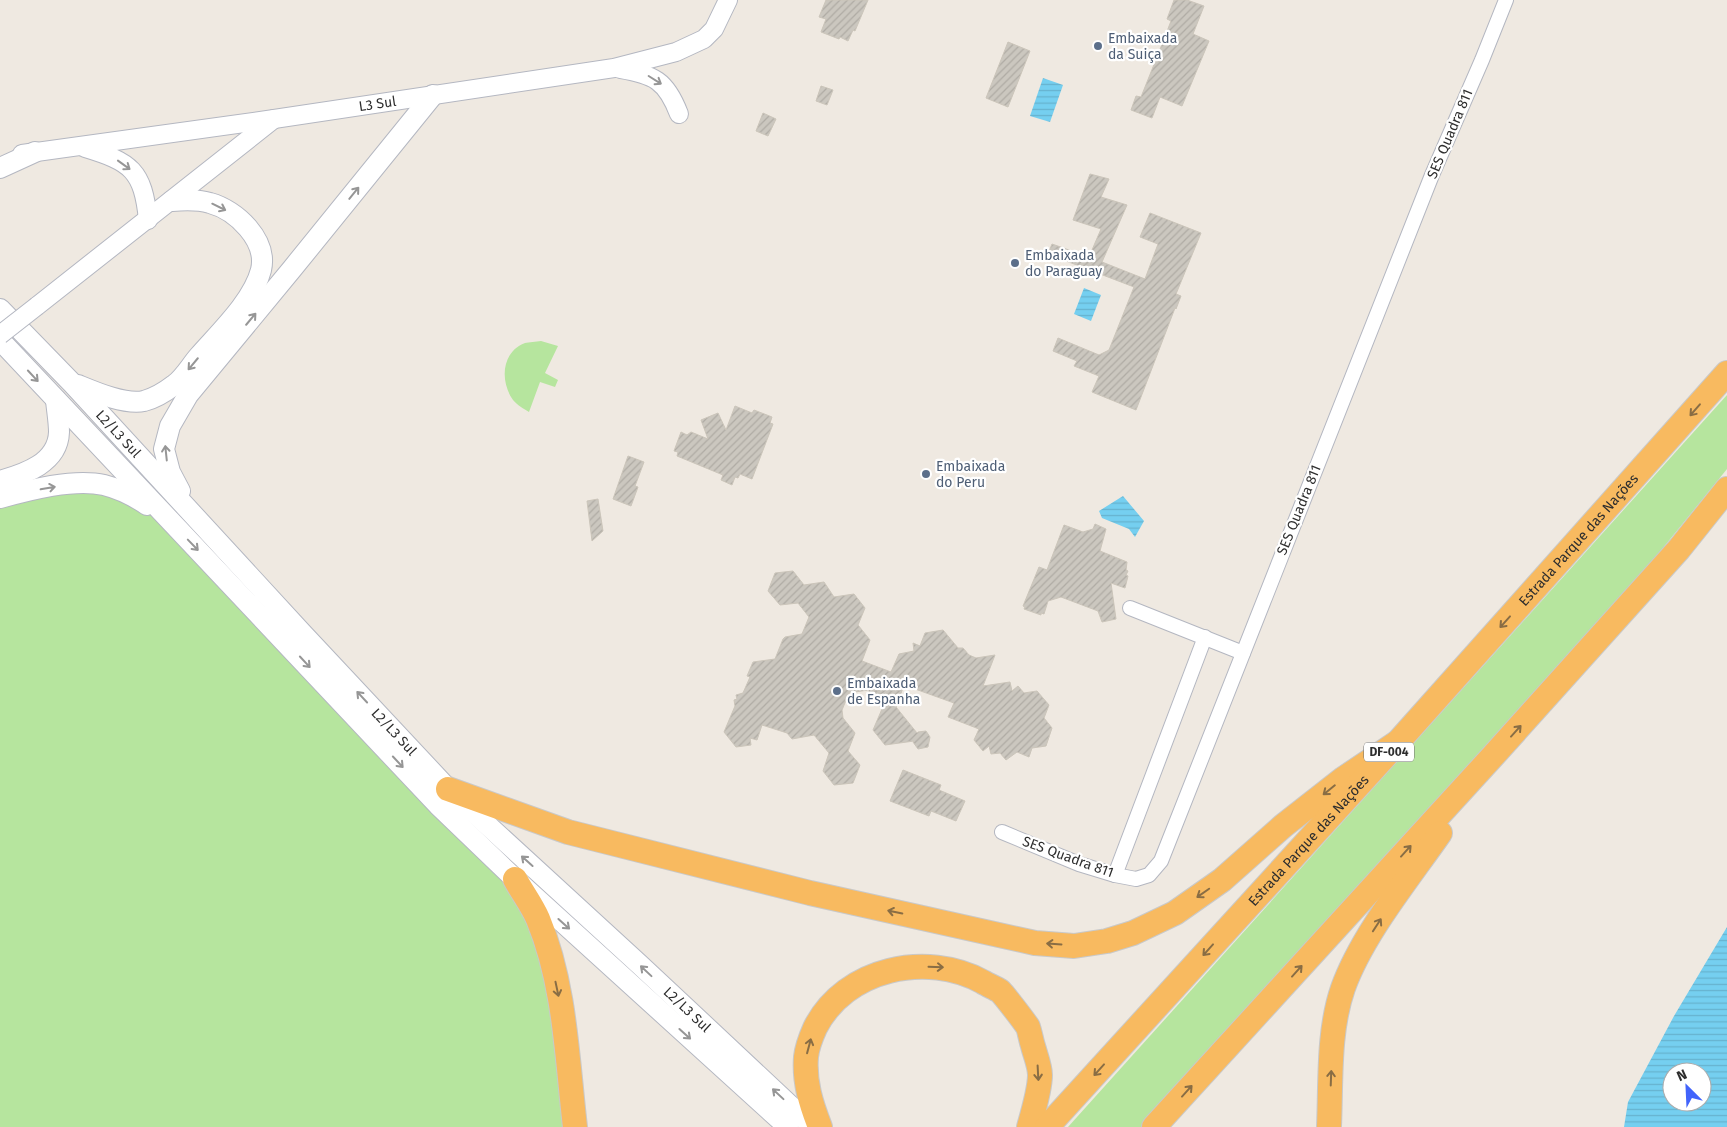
<svg xmlns="http://www.w3.org/2000/svg" width="1727" height="1127" viewBox="0 0 1727 1127" font-family="'Fira Sans',sans-serif">
  <defs>
    <pattern id="water-rules" width="6" height="5" patternUnits="userSpaceOnUse" patternTransform="scale(1.25)"><rect width="6" height="5" fill="#75cff0"/><path d="M0 2.5h6" fill="none" stroke="#66b2ce"/></pattern>
    <pattern id="building-hatch" width="6" height="6" patternUnits="userSpaceOnUse" patternTransform="scale(1.25)"><rect width="6" height="6" fill="#cbc7bf"/><path d="M-1 1l2-2M0 6l6-6M5 7l2-2" fill="none" stroke="#afaba4"/></pattern>
  </defs>
  <rect width="100%" height="100%" fill="#efe9e1"/>
  <g fill="#b6e59e">
    <path d="M541 341 558 346 545 373 558 380 555 387 540 382 529 412C524 409 517 405 513 400 500 382 501 352 525 343 529 342 536 342 541 341Z"/>
    <path d="M1727 395V469L1611 612 1142 1127H1068Z"/>
    <path d="M66 486 131 494 515 879 549 949 575 1127H0V502Z"/>
  </g>
  <g fill="url(#water-rules)" fill-rule="evenodd">
    <path d="M1043 78 1063 85 1050 122 1030 116Z"/>
    <path d="M1084 288 1101 295 1091 321 1074 314Z"/>
    <path d="M1123 496 1144 521 1135 537 1129 529 1102 518 1099 511Z"/>
    <path d="M1727 927V1127H1624L1628 1102 1674 1016ZM1672 1072H1702V1102H1672Z"/>
  </g>
  <g fill="url(#building-hatch)" stroke="#cbc5ba">
    <path d="M826 0H868L855 31 853 30 848 41 840 37 839 39 821 32 826 19 819 17Z"/>
    <path d="M1174 0H1187L1204 6 1193 34 1209 41 1182 106 1160 97 1152 118 1131 110 1136 96 1141 97 1159 52 1171 21 1167 19Z"/>
    <path d="M1008 42 1030 51 1008 107 986 98Z"/>
    <path d="M821 86 833 90 827 105 816 101Z"/>
    <path d="M763 113 776 119 768 136 756 131Z"/>
    <path d="M1090 174 1109 179 1101 197 1127 205 1102 262 1145 279 1158 244 1140 237 1150 213 1201 233 1176 294 1181 296 1176 309 1175 308 1136 410 1092 392 1099 376 1074 366 1077 361 1053 351 1058 338 1099 355 1109 350 1134 287 1048 254 1052 244 1089 257 1101 229 1073 220Z"/>
    <path d="M735 406 752 413 754 410 772 417 770 423 773 424 752 479 740 474 738 478 735 477 732 485 721 480 723 475 677 456 678 452 674 451 681 432 687 435 691 432 708 439 701 420 718 413 726 430Z"/>
    <path d="M628 456 644 462 635 486 638 487 631 506 613 499Z"/>
    <path d="M598 499 603 531 592 541 587 501Z"/>
    <path d="M1095 524 1106 529 1100 551 1127 562 1126 570 1128 571 1126 575 1128 576 1125 588 1111 583 1116 619 1102 622 1098 611 1061 597 1048 601 1044 614 1041 613V615L1024 609 1025 607 1023 606 1039 567 1047 570 1064 525 1083 532 1093 529Z"/>
    <path d="M793 571 804 585 824 582 834 597 854 594 865 608 858 625 870 640 862 661 891 672 899 654 914 651 913 643 920 646 925 633 943 630 958 648H963L969 655 976 658 995 655 983 686 1010 682 1012 691 1018 686 1024 693 1037 691 1049 705 1044 718 1052 728 1046 746 1032 748 1029 757 1017 752 1006 760 1000 753 991 754 989 746 983 751 974 740 979 729 948 717 954 703 904 685 896 707 917 733 918 732 926 731 930 737 928 747 918 749 913 742 914 741 885 745 873 730 882 709 868 690 849 693 842 710 843 718 855 733 848 751 860 765 853 783 834 785 823 771 829 753 814 735 792 739 787 733 762 725 757 740 750 738 751 745 736 747 724 732 735 706 734 700 737 699 736 695 743 693 750 677 747 676 753 662 775 659 783 639 785 637 802 634 809 617 798 603 780 605 768 591 775 573Z"/>
    <path d="M903 770 941 785 939 790 965 801 956 821 931 811 929 816 890 801Z"/>
  </g>
  <g fill="none" stroke-linecap="round" stroke-linejoin="round">
    <defs>
      <g id="minor">
        <path d="M1130 608 1243 653"/>
        <path d="M1002 832 1079 864 1115 875 1136 879 1149 875 1161 861 1432 175 1482 60 1506 0"/>
        <path d="M1115 875 1205 637"/>
      </g>
      <g id="tertiary">
        <path d="M620 69C654 75 666 80 679 114"/>
        <path d="M85 148C131 162 143 170 148 220"/>
        <path id="s1" d="M22 154 274 119 614 68 676 52 704 39 714 29 728 0"/>
        <path d="M37 306 274 119"/>
      </g>
      <g id="secondary">
        <path d="M0 168 35 152"/>
        <path id="s2" d="M0 309 72 383 301 632 448 789 639 964 813 1127"/>
        <path d="M0 340 438 805 515 879 788 1127"/>
        <path d="M78 385C95 392 125 405 144 401 155 398 165 392 174 385 184 378 191 365 199 356 220 332 253 301 261 270 268 240 236 210 210 203 197 199 184 200 172 201"/>
        <path d="M0 481C25 474 58 463 59 432 59 422 57 411 56 400"/>
        <path d="M180 491 170 472 164 449 170 426 188 395 292 269 433 95"/>
        <path d="M0 498C29 490 74 478 104 485 120 489 134 496 147 505"/>
      </g>
      <g id="trunk">
        <path d="M448 789 568 832 810 893 1035 943 1074 946 1107 941 1133 933 1175 913 1222 880 1283 826 1343 779 1398 742"/>
        <path d="M515 879C522 892 532 905 538 919 565 984 567 1058 575 1127"/>
        <path d="M820 1127C811 1104 804 1082 806 1057 807 1047 811 1037 815 1028 845 968 927 951 983 982 988 985 995 988 1000 991 1005 996 1024 1021 1028 1027 1030 1033 1031 1040 1033 1046 1035 1054 1040 1066 1040 1075 1040 1089 1033 1113 1029 1127"/>
        <path id="s3" d="M1047 1127 1398 742 1727 373"/>
        <path d="M1154 1127 1492 757 1679 549 1727 489"/>
        <path d="M1329 1127C1331 1081 1328 1031 1343 988 1362 935 1408 879 1440 833"/>
      </g>
    </defs>
    <use href="#minor" stroke="#b4b7c1" stroke-width="16"/>
    <use href="#tertiary" stroke="#b4b7c1" stroke-width="20"/>
    <use href="#secondary" stroke="#b4b7c1" stroke-width="22"/>
    <use href="#trunk" stroke="#c9c9c9" stroke-width="26"/>
    <use href="#minor" stroke="#fff" stroke-width="14"/>
    <use href="#tertiary" stroke="#fff" stroke-width="18"/>
    <use href="#secondary" stroke="#fff" stroke-width="20"/>
    <use href="#trunk" stroke="#f8ba60" stroke-width="24"/>
    <defs>
      <path id="tertiary-bridge" d="M0 335 37 306"/>
    </defs>
    <use href="#tertiary-bridge" stroke="#b4b7c1" stroke-width="20" stroke-linecap="butt"/>
    <use href="#tertiary-bridge" stroke="#fff" stroke-width="18"/>
  </g>
  <defs><path id="oneway-shaft" d="M-6 0H5M1.5-3L5.5 0L1.5 3" fill="none" stroke-width="1.6" stroke-linecap="round" stroke-linejoin="round" transform="scale(1.25)"/></defs>
  <g stroke="#969696">
    <use href="#oneway-shaft" transform="translate(655 80) rotate(32)"/>
    <use href="#oneway-shaft" transform="translate(124 165) rotate(36)"/>
    <use href="#oneway-shaft" transform="translate(354 193) rotate(-51)"/>
    <use href="#oneway-shaft" transform="translate(219 207) rotate(26)"/>
    <use href="#oneway-shaft" transform="translate(251 319) rotate(-50)"/>
    <use href="#oneway-shaft" transform="translate(193 364) rotate(130)"/>
    <use href="#oneway-shaft" transform="translate(33 376) rotate(47)"/>
    <use href="#oneway-shaft" transform="translate(166 453) rotate(-96)"/>
    <use href="#oneway-shaft" transform="translate(48 488) rotate(-10)"/>
    <use href="#oneway-shaft" transform="translate(193 545) rotate(46)"/>
    <use href="#oneway-shaft" transform="translate(305 662) rotate(47)"/>
    <use href="#oneway-shaft" transform="translate(362 697) rotate(-133)"/>
    <use href="#oneway-shaft" transform="translate(398 762) rotate(47)"/>
    <use href="#oneway-shaft" transform="translate(527 861) rotate(-138)"/>
    <use href="#oneway-shaft" transform="translate(564 924) rotate(42)"/>
    <use href="#oneway-shaft" transform="translate(646 971) rotate(-137)"/>
    <use href="#oneway-shaft" transform="translate(685 1034) rotate(42)"/>
    <use href="#oneway-shaft" transform="translate(778 1094) rotate(-137)"/>
  </g>
  <g stroke="#896d44">
    <use href="#oneway-shaft" transform="translate(1695 410) rotate(131)"/>
    <use href="#oneway-shaft" transform="translate(1505 622) rotate(132)"/>
    <use href="#oneway-shaft" transform="translate(1516 731) rotate(-48)"/>
    <use href="#oneway-shaft" transform="translate(1329 790) rotate(141)"/>
    <use href="#oneway-shaft" transform="translate(1406 851) rotate(-48)"/>
    <use href="#oneway-shaft" transform="translate(1203 893) rotate(145)"/>
    <use href="#oneway-shaft" transform="translate(895 912) rotate(-168)"/>
    <use href="#oneway-shaft" transform="translate(1377 925) rotate(-57)"/>
    <use href="#oneway-shaft" transform="translate(1054 944) rotate(-176)"/>
    <use href="#oneway-shaft" transform="translate(1208 950) rotate(132)"/>
    <use href="#oneway-shaft" transform="translate(936 967) rotate(2)"/>
    <use href="#oneway-shaft" transform="translate(1297 971) rotate(-48)"/>
    <use href="#oneway-shaft" transform="translate(557 989) rotate(78)"/>
    <use href="#oneway-shaft" transform="translate(809 1046) rotate(-75)"/>
    <use href="#oneway-shaft" transform="translate(1099 1070) rotate(132)"/>
    <use href="#oneway-shaft" transform="translate(1038 1073) rotate(87)"/>
    <use href="#oneway-shaft" transform="translate(1331 1078) rotate(-88)"/>
    <use href="#oneway-shaft" transform="translate(1187 1091) rotate(-48)"/>
  </g>
  <g fill="#5c6f8a" stroke="#fff" stroke-width="2">
    <circle cx="1098" cy="46" r="5"/>
    <circle cx="1015" cy="263" r="5"/>
    <circle cx="926" cy="474" r="5"/>
    <circle cx="837" cy="691" r="5"/>
  </g>
  <g text-anchor="middle" dominant-baseline="central" stroke-width="4.5" stroke-linejoin="round" paint-order="stroke">
    <rect fill="#fff" stroke="#6d6d6d" stroke-width="1" x="1364" y="742.5" width="50" height="19" rx="4"/>
    <g font-size="12" font-weight="bold" fill="#2e2e2e">
      <text x="1389" y="752">DF-004</text>
    </g>
    <g font-size="14" fill="#4e5e75" stroke="#fff" text-anchor="start">
      <text x="1108" y="38">Embaixada<tspan x="1108" dy="16">da Suiça</tspan></text>
      <text x="1025" y="255">Embaixada<tspan x="1025" dy="16">do Paraguay</tspan></text>
      <text x="936" y="466">Embaixada<tspan x="936" dy="16">do Peru</tspan></text>
      <text x="847" y="683">Embaixada<tspan x="847" dy="16">de Espanha</tspan></text>
    </g>
    <g font-size="14" fill="#2e2e2e" stroke="#fff">
      <text stroke="none"><textPath href="#s1" startOffset="359">L3 Sul</textPath></text>
      <text transform="translate(1450 134) rotate(-67)">SES Quadra 811</text>
      <text stroke="none"><textPath href="#s2" startOffset="172">L2/L3 Sul</textPath></text>
      <text transform="translate(1299 510) rotate(-68)">SES Quadra 811</text>
      <text stroke="none"><textPath href="#s3" startOffset="792">Estrada Parque das Nações</textPath></text>
      <text stroke="none"><textPath href="#s2" startOffset="578">L2/L3 Sul</textPath></text>
      <text stroke="none"><textPath href="#s3" startOffset="388">Estrada Parque das Nações</textPath></text>
      <text transform="translate(1068 857) rotate(20)">SES Quadra 811</text>
      <text stroke="none"><textPath href="#s2" startOffset="982">L2/L3 Sul</textPath></text>
    </g>
  </g>
  <g transform="translate(1687 1087) rotate(336)"><circle r="24" fill="#ffffff" stroke="#ababab"/>
  <path d="M0-4L9 19L0 12L-9 19Z" fill="#4264fb"/>
  <text y="-8" font-size="14" font-weight="bold" text-anchor="middle" fill="#2e2e2e">N</text>
  </g>
</svg>
